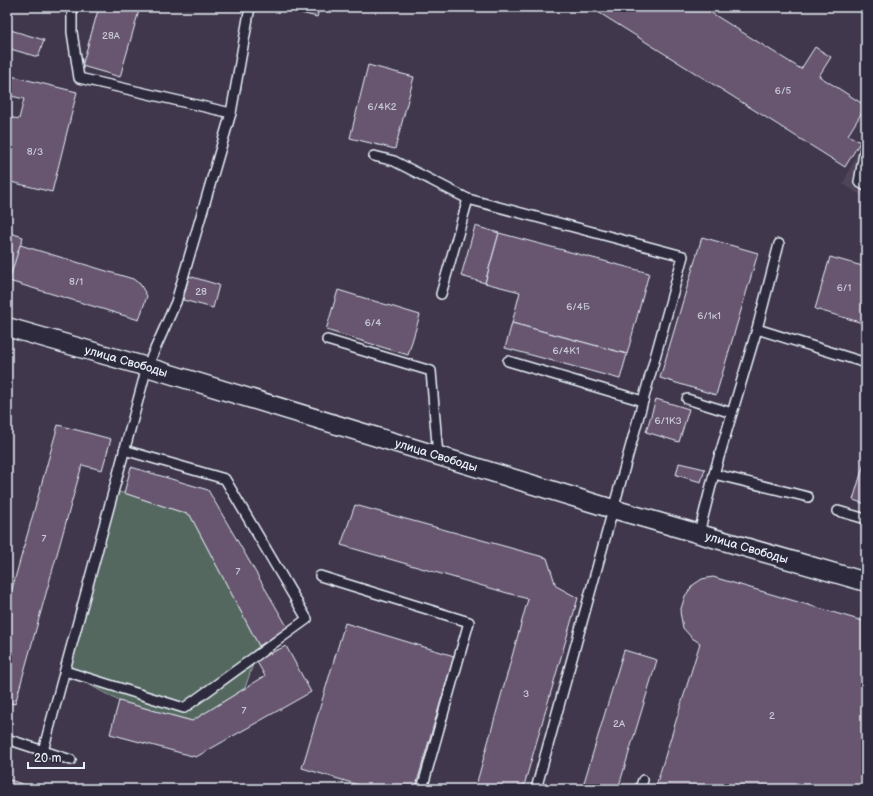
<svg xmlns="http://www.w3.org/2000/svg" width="873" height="796" viewBox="0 0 873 796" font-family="'Balsamiq Sans',sans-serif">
  <rect width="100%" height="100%" fill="#40374c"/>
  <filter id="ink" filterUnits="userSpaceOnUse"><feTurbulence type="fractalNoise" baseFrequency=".025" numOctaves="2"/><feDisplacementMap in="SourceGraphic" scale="8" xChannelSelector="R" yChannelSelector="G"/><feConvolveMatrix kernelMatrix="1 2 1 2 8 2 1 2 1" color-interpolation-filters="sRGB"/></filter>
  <g filter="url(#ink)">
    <path fill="#4f4459" d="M866 133V199L843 184Z"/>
    <path fill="#556861" stroke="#9eacac" d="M113 492 124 493 190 515 259 646 245 688 192 721 119 701 65 671Z"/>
    <g fill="#67566f" stroke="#e8f1f8">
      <path d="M99 7H140L120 77 82 66Z"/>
      <path d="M277 7H320L317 17Z"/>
      <path d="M590 7H702L801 69 815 47 831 57 819 76 866 106 848 135 860 142 845 167Z"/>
      <path d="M7 29 44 40 38 57 7 48Z"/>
      <path d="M368 65 414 77 395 149 350 138Z"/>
      <path d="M7 75 77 92 52 192 7 181V122L8 117 19 119 24 99 7 95Z"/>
      <path d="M475 226 499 233 485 283 461 276Z"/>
      <path d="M7 232 23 237 7 290Z"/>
      <path d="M499 233 649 273 627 354 512 323 520 292 485 283Z"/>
      <path d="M702 237 758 253 716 395 660 378Z"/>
      <path d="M20 245 133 279 140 284 147 296 139 320 9 281Z"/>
      <path d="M830 257 866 267V324L815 309Z"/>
      <path d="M189 276 219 285 213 308 183 300Z"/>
      <path d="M338 290 420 315 408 355 326 330Z"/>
      <path d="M512 323 627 354 620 379 505 348Z"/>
      <path d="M656 399 689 409 679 442 646 432Z"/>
      <path d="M58 425 111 439 102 470 82 465 15 704 7 702V607Z"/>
      <path d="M866 457V504L853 500Z"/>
      <path d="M679 463 705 469 701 482 676 475Z"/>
      <path d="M131 467 208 490 288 628 259 646 190 515 124 493Z"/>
      <path d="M355 505 547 558 556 586 578 598 523 789H475L528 599 341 545Z"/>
      <path d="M713 577 866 622V789H655L700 643 692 638 683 628 680 612 685 596 693 585 702 579Z"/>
      <path d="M345 623 454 656 415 789H372L302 768Z"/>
      <path d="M286 646 311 692 196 757 110 734 119 701 192 721 265 676 256 660Z"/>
      <path d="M624 650 657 660 618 789H582Z"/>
      <path d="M7 779 37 789H7Z"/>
    </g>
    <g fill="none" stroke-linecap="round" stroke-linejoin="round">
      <defs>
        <g id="service">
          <path d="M72 7V32L79 78 231 113"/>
          <path d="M866 142 859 182 866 186"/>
          <path d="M374 156 394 161 468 199"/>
          <path d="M441 294 468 199 683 256 536 789"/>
          <path d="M757 329 779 244"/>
          <path d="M327 340 431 371 438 456"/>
          <path d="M508 361 643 401"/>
          <path d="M687 399 732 413"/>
          <path d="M714 474 808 497"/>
          <path d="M838 511 866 519"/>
          <path d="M699 533 714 474 757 329 866 363"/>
          <path d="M320 576 469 622 422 789"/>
          <path d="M65 671 184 708 307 619 225 479 124 450"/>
          <path d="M7 739 71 760"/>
          <path d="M43 751 147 367 176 302 231 113 250 7"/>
          <path d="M640 789 643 780"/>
        </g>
        <g id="minor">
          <path id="s1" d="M7 327 147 367 613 509 866 582"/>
        </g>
      </defs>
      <use href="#service" stroke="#e8f1f8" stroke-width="12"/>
      <use href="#minor" stroke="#e8f1f8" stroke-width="21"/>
      <use href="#service" stroke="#2f2a3d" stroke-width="9"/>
      <use href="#minor" stroke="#2f2a3d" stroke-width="18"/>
    </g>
  </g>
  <g text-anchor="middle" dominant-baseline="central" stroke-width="3" stroke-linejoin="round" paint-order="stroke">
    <g font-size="10" fill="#c8cad6">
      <text x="111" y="36">28А</text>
      <text x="783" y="91">6/5</text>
      <text x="382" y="107">6/4К2</text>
      <text x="35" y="152">8/3</text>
      <text x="76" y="282">8/1</text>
      <text x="844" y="288">6/1</text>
      <text x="201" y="292">28</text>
      <text x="578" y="307">6/4Б</text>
      <text x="709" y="316">6/1к1</text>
      <text x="373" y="323">6/4</text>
      <text x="566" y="351">6/4К1</text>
      <text x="668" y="421">6/1К3</text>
      <text x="44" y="539">7</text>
      <text x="238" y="572">7</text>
      <text x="526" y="694">3</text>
      <text x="244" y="711">7</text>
      <text x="772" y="716">2</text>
      <text x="619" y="724">2А</text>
    </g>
    <g font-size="12" fill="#e8f1f8" stroke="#2f2a3d">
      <text stroke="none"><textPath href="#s1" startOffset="124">улица Свободы</textPath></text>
      <text stroke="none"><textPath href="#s1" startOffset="448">улица Свободы</textPath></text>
      <text stroke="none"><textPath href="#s1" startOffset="772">улица Свободы</textPath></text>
    </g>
  </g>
  <rect width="873" height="796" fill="none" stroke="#2f2a3d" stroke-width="24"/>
  <rect x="12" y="12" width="849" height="772" fill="none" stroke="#e8f1f8" stroke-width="1.5" filter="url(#ink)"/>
  <path d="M28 762v6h56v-6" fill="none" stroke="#e8f1f8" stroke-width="2"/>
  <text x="34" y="762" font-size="12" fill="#e8f1f8" stroke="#2f2a3d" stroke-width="3" paint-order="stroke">20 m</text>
</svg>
